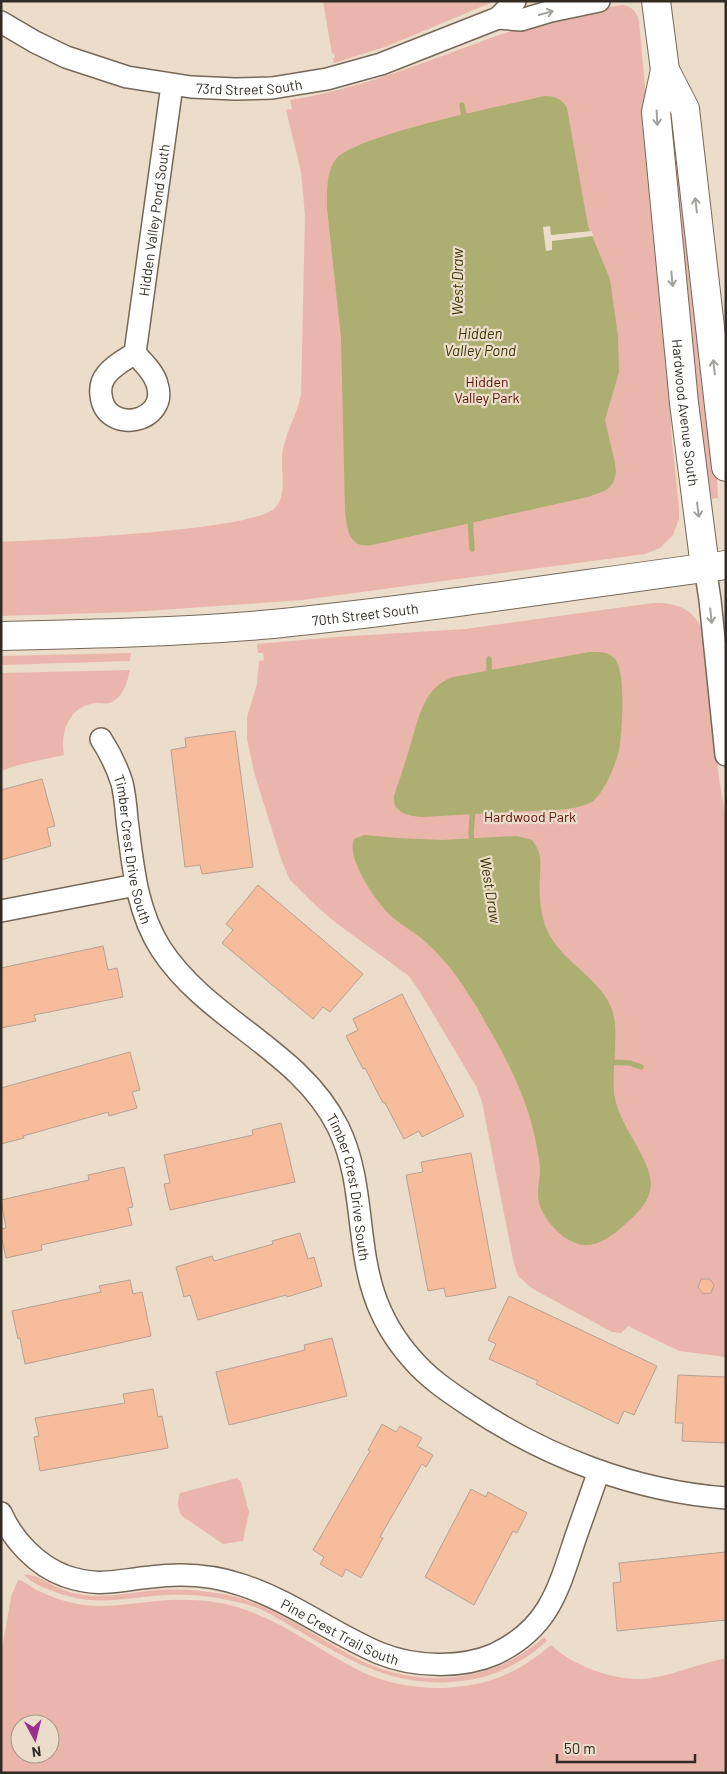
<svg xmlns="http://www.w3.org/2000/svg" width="727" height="1774" viewBox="0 0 727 1774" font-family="Barlow,sans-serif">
  <rect width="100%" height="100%" fill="#ecdcca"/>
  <g fill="#eab6ac" fill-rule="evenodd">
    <path d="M323 1H495L385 47 334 63 333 58H335L334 53 332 54Z"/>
    <path d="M622 5C632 6 637 12 639 21L664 298 672 441 679 508V519L673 535 660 548 645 554 302 600 132 612 1 616V542C42 540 254 531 275 508 289 493 279 467 283 449 287 430 297 414 301 395L305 215 301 172 286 110 292 109 290 100C374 87 446 52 526 26 557 16 590 10 622 5Z"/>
    <path d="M671 113 691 246 716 459 718 498 712 499 702 449 666 114Z"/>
    <path d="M653 603C676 602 695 609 703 632L719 779 726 819V1357L679 1351 628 1326 621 1333 612 1332 533 1289 518 1276 514 1264 482 1102 476 1086 420 992 409 976 336 923 313 903 290 880 281 859 254 772 247 739V717L257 684 259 661 264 660 263 653H258L257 644 336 637 465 629Z"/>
    <path d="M131 653 130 661 1 665V656Z"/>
    <path d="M130 670C128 680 124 694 115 700 109 705 104 703 97 703 69 705 60 732 64 755L18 765 1 771V673Z"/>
    <path d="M237 1478 241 1482 249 1512 243 1541 223 1544 182 1516C177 1508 177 1502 180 1493Z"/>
    <path d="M24 1575C36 1573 48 1584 59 1588 67 1592 76 1594 84 1595 106 1598 127 1593 148 1591 174 1588 202 1590 228 1595 277 1606 316 1638 360 1660 421 1690 493 1683 544 1637L547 1641C514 1671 474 1685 430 1682 377 1679 339 1654 294 1628 283 1621 271 1614 258 1608 245 1603 231 1601 218 1598 201 1595 182 1594 165 1595 122 1598 93 1608 50 1590 41 1587 31 1582 24 1575Z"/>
    <path d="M18 1580C25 1581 29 1586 35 1589 50 1597 68 1603 85 1605 109 1608 133 1603 157 1601 185 1598 220 1600 246 1610 287 1624 322 1652 360 1671 403 1692 463 1694 507 1674 523 1667 537 1657 551 1645 574 1667 619 1683 651 1678 676 1674 701 1663 726 1658V1773H1V1655L11 1597ZM20 1724H50V1754H20Z"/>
  </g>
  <g fill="#adae71">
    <path d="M545 96C555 96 562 99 567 108L588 226 610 279 618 336 619 372 605 420 615 463 616 473 613 483 609 488 604 491 588 497 372 545C348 549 347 528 345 510L341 338 327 208C327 192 326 172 336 159 358 134 506 105 545 96Z"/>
    <path d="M589 652C598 652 608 651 614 658 627 670 622 733 619 751 615 765 603 797 590 803 573 811 548 810 530 811 494 813 459 815 423 817 409 816 392 813 394 796 400 778 406 761 411 743 419 717 424 687 453 677Z"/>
    <path d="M364 835 398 838 442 840 517 836 532 840C536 845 539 851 540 857 541 863 540 870 540 877 539 892 540 910 545 925 557 960 597 974 611 1007 621 1029 610 1071 615 1099 618 1111 624 1123 630 1134 658 1182 662 1195 616 1232 602 1243 588 1250 571 1241 558 1235 545 1219 540 1206 536 1195 539 1183 540 1172 540 1162 538 1153 536 1143 527 1093 501 1049 476 1006 463 985 450 965 432 948 420 935 403 927 390 915 376 901 346 859 354 839Z"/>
  </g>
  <path fill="#ecdcca" d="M550 226 551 235 592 231 593 236 552 241V250L546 251 543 227Z"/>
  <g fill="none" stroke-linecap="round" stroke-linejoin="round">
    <g stroke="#adae71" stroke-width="5.5">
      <path d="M462 105 465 122"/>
      <path d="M470 516 472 549"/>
      <path d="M489 676V659"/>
      <path d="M472 845 471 833 473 807"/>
      <path d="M606 1062 630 1063 641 1067"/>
    </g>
  </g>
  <g fill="#f7bc9b" stroke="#b6a196">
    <path d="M235 731 253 867 202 874 200 865 185 867 171 750 186 747 185 738Z"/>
    <path d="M42 779 55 826 47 828 51 846 1 860V790Z"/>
    <path d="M258 885 363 974 330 1012 323 1007 313 1019 222 943 233 930 226 924Z"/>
    <path d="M103 946 108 970 117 968 123 997 34 1015 36 1021 1 1028V968Z"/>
    <path d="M402 994 464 1116 422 1137 419 1131 404 1139 385 1103H383L365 1068 363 1069 346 1036 358 1030 353 1019Z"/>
    <path d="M130 1052 140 1090 132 1092 137 1108 109 1116 108 1112 23 1136 24 1138 1 1144V1088Z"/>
    <path d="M281 1123 295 1182 170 1210 164 1184 170 1183 164 1155 253 1135 252 1130Z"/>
    <path d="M471 1153 496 1288 446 1297 444 1288 428 1291 406 1175 423 1172 421 1162Z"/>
    <path d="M124 1167 133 1207 128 1208 132 1225 41 1245 42 1250 6 1258 1 1235V1229L6 1228 1 1200 89 1180 88 1175Z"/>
    <path d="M300 1233 308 1259 314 1257 322 1286 287 1297 286 1295 198 1320 190 1295 184 1297 176 1267 212 1256 214 1261 273 1244 272 1241Z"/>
    <path d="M701 1279H710L714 1285 711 1293 703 1294 698 1287Z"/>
    <path d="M130 1280 133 1294 142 1292 151 1336 25 1364 20 1338 18 1339 12 1311 101 1292 99 1286Z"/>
    <path d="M509 1296 657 1366 634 1415 624 1411 618 1424 536 1384 538 1381 489 1359 496 1344 488 1340Z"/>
    <path d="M332 1338 347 1396 229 1425 216 1372 305 1350 304 1345Z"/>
    <path d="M678 1375 726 1377V1443L682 1441 683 1423H675Z"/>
    <path d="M153 1389 158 1417 162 1416 168 1448 40 1471 34 1437 39 1436 35 1418 125 1403 123 1394Z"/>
    <path d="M382 1424 396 1432 400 1426 422 1438 417 1446 433 1455 426 1467 422 1464 380 1537 383 1538 361 1578 346 1569 342 1577 320 1564 324 1557 313 1550 370 1451 368 1450Z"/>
    <path d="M471 1489 486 1497 488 1492 527 1513 517 1533 513 1531 474 1605 425 1577Z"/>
    <path d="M726 1552V1620L617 1631 613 1583 621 1582 619 1563Z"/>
  </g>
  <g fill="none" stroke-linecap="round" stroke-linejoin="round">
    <defs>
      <g id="street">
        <path d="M498 18 521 20 551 11 599 1"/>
        <path id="s1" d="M1 22 35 42 66 57 127 77 191 87 235 89 272 88 327 79 381 64 498 18 515 1"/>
        <path id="s2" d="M135 353C143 363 154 372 157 384 170 423 105 436 101 395 100 388 102 380 107 374 114 365 126 359 135 353L172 85"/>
        <path d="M705 567 710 600 726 755"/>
        <path id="s3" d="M101 739C110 753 117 767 122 783 125 795 126 808 127 820 133 865 136 910 161 949 208 1021 300 1050 338 1127 364 1179 356 1240 374 1294 382 1318 395 1340 412 1359 428 1378 449 1392 470 1406 546 1457 635 1491 726 1498"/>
        <path d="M1 911 136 885"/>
        <path id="s4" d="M1 1513C13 1540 36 1565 65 1576 100 1588 117 1580 151 1577 181 1573 213 1575 242 1585 291 1601 332 1633 379 1653 413 1667 461 1669 495 1654 548 1629 558 1591 575 1539 583 1516 591 1494 599 1471"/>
      </g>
      <g id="secondary">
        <path d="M656 1 665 70 685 109 726 467"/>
        <path id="s5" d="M665 70 656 112 684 403 705 567"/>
        <path id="s6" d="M1 636C92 634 182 632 273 624 424 609 575 585 726 565"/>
      </g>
    </defs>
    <use href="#street" stroke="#766858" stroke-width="24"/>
    <use href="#secondary" stroke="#766858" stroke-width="30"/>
    <use href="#street" stroke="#fff" stroke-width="21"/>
    <use href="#secondary" stroke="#fff" stroke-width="28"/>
  </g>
  <defs><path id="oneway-shaft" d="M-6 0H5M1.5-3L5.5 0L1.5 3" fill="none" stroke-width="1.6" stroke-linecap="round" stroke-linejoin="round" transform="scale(1.25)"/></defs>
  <g stroke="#a2a09c">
    <use href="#oneway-shaft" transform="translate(546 13) rotate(-15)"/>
    <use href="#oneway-shaft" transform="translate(657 118) rotate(87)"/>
    <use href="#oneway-shaft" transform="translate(696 205) rotate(-97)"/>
    <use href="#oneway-shaft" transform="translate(672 279) rotate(85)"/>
    <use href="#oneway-shaft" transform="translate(714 367) rotate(-97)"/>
    <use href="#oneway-shaft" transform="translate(698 510) rotate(83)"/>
    <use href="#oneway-shaft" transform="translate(711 616) rotate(84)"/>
  </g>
  <g text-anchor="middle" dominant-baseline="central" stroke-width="4.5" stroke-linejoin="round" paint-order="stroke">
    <g font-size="14" fill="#312b24" stroke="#ecdcca">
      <text stroke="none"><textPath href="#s1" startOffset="261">73rd Street South</textPath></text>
      <text stroke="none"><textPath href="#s2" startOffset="326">Hidden Valley Pond South</textPath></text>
      <text stroke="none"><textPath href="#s5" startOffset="345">Hardwood Avenue South</textPath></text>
      <text stroke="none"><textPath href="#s6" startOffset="365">70th Street South</textPath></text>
      <text stroke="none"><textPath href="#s3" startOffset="116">Timber Crest Drive South</textPath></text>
      <text stroke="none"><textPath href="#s3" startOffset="535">Timber Crest Drive South</textPath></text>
      <text stroke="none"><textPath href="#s4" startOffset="380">Pine Crest Trail South</textPath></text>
    </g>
    <g font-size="14" fill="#5d1005" stroke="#ecdcca">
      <text x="487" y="381">Hidden<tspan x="487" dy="16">Valley Park</tspan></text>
      <text x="530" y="816">Hardwood Park</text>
    </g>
    <g font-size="15" font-style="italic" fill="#393907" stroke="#ecdcca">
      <text transform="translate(457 282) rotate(-90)">West Draw</text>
      <text x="480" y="333">Hidden<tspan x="480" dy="17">Valley Pond</tspan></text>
      <text transform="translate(491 890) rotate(81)">West Draw</text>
    </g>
  </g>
  <rect width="727" height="1774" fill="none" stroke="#312b24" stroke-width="5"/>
  <g transform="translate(35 1739) rotate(173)"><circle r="24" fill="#ecdcca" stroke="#a19588"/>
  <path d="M0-4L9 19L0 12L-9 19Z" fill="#9b2e8e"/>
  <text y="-8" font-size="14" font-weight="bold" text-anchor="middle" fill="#312b24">N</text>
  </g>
  <path d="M557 1754v8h138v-8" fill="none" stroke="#312b24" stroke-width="2.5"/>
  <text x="564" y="1754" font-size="15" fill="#312b24" stroke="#ecdcca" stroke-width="4" paint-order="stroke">50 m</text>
</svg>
